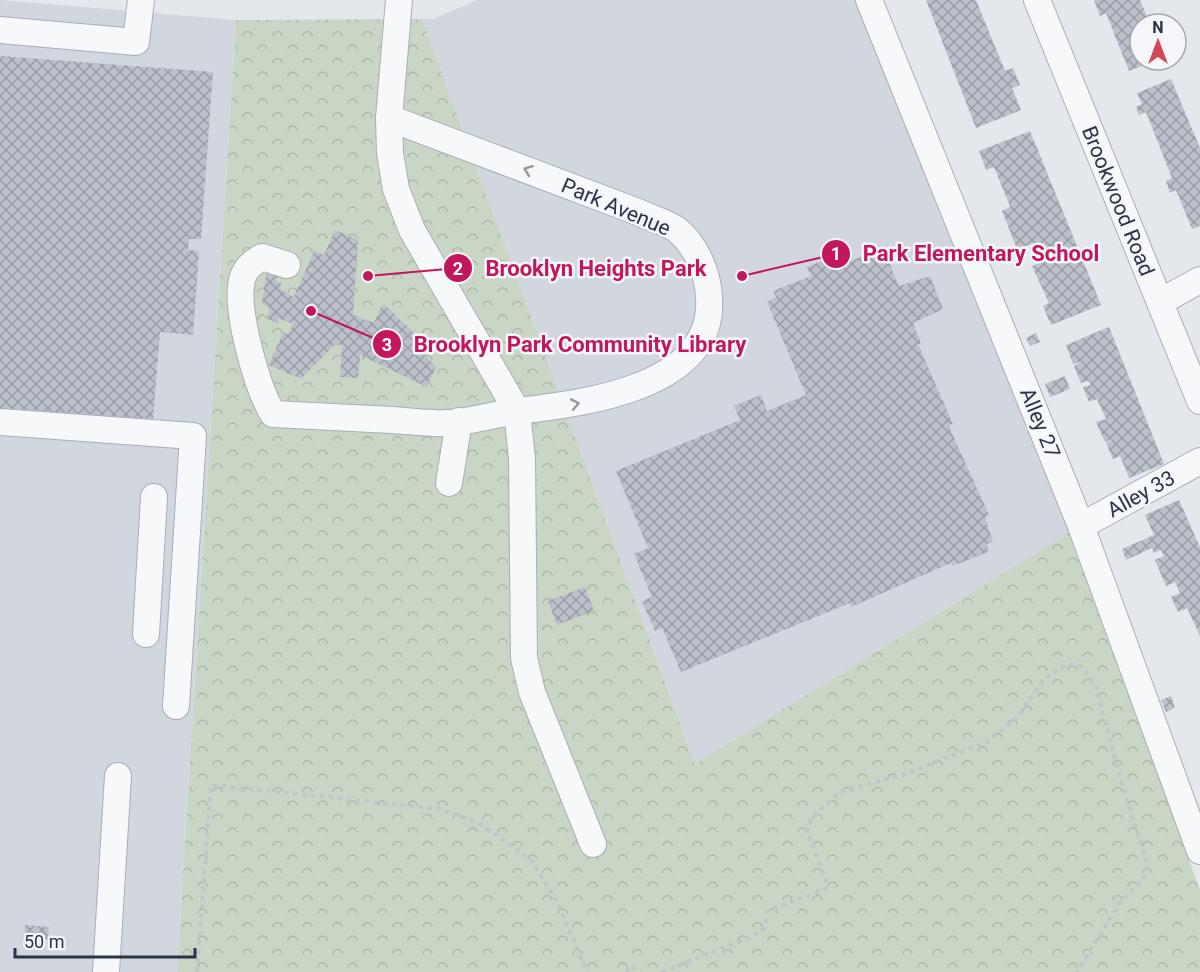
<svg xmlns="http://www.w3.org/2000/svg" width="1200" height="972" viewBox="0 0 1200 972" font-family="Roboto,sans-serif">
  <defs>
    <pattern id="park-crowns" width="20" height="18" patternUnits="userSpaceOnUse" patternTransform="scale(1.5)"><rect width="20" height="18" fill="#c9d6c5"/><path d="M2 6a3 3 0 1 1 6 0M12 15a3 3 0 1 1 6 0" fill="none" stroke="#adb8ab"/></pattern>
    <pattern id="building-cross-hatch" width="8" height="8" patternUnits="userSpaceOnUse" patternTransform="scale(1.5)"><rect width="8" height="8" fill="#bbc0ca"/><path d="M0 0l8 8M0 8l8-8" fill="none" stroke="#989da6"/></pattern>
  </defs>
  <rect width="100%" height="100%" fill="#e4e7ec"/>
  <g fill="#d2d6de">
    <path d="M0 0 236 20 177 972H0Z"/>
    <path d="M478 0H858L1070 532 695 764 422 19H433Z"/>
  </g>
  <path fill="url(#park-crowns)" d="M422 19 695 764 1070 532 1200 890V972H177L236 20Z"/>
  <g fill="url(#building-cross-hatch)">
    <path d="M926 0H976L1005 71 1013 68 1020 85 1012 88 1021 110 976 128Z"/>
    <path d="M1094 0H1140L1150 24H1140V60H1156L1129 71 1106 13 1100 16Z"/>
    <path d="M0 56 213 72 201 239H189L188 250 199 251 193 335 160 332 153 419 0 408Z"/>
    <path d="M1171 79 1200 148V226L1192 229 1176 190 1170 193 1166 181 1172 178 1146 112 1139 115 1136 107 1142 104 1137 93Z"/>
    <path d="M1030 131 1101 305 1051 325 1043 306 1049 303 1032 266 1042 262 1034 243 1017 249 1002 211 1010 207 1009 204 994 167 986 170 979 151Z"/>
    <path d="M335 230 358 240 353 315 374 323 383 303 419 338 415 346 436 366 427 387 360 355 358 378 340 377 342 345H334L301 379 269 365 283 332 288 335 293 324 278 318V323L268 319 269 307 262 304 267 268 281 269 276 281 281 283V290L294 297 314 251 324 255Z"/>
    <path d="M883 248 899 286 930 276 943 309 913 323 921 343 918 345 920 349 953 424 950 425V429L989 515 985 517 993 542 987 544 988 552 953 566 951 563 851 607 850 603 681 672 662 628 655 631 642 601 652 597 634 554 648 548 616 471 740 420 734 406 761 395 767 411 806 395 767 302 776 297 773 291 811 276 807 267 837 255 841 265Z"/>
    <path d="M1109 327 1164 464 1129 478 1120 456 1113 459 1106 443 1114 438 1105 442 1096 422 1106 419 1097 399 1089 402 1083 387 1091 385 1089 381 1081 383 1074 366 1082 361 1073 364 1066 345Z"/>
    <path d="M1036 333 1040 342 1030 346 1026 338Z"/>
    <path d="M1065 376 1070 389 1050 397 1045 384Z"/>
    <path d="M1179 500 1200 547V636L1187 608 1178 612 1171 597 1180 593 1175 582 1166 586 1155 560 1164 556 1161 550 1154 553 1152 548 1126 560 1122 549 1154 535 1145 515Z"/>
    <path d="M585 587 594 611 557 625 548 601Z"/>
    <path d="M1171 696 1175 708 1166 712 1161 700Z"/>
    <path d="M25 925 49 927 48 940 24 939Z"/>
  </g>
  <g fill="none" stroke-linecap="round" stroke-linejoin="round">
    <defs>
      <g id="minor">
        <path d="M399 0 389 118 390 153 396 189 412 230 517 411 522 459 524 658 532 692 593 844"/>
        <path d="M869 0 1081 526 1200 851"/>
        <path d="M1037 0 1200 401"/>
        <path d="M0 30 136 42 141 0"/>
        <path d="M287 265 262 257C252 263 245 268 242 280 235 310 257 388 273 414 313 416 352 418 392 420 410 421 429 424 447 423 470 422 495 414 518 411 584 403 716 388 709 297 708 273 696 245 676 229 666 222 650 218 638 212L389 118"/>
        <path d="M1160 302 1200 280"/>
        <path d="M0 422 193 436 176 706"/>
        <path d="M449 483 459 421"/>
        <path d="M1081 526 1200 461"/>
        <path d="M146 634 154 497"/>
        <path d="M106 972 118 776"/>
      </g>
    </defs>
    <use href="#minor" stroke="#a9aeb7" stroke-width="28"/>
    <g stroke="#c2c5cb" stroke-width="4" stroke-dasharray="4.5 4.5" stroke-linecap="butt">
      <path d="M197 972 211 785 440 809 479 823 531 860 558 903 587 972"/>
      <path d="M626 972 631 966 641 972"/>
      <path d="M662 972 750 937 765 928 768 911 826 889V880L807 832 810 822 819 810 840 792 905 774 987 742 1019 716 1043 680 1066 665 1076 664 1082 667 1095 684 1121 781 1148 865 1143 880 1119 904 1077 972"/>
    </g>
    <use href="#minor" stroke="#f7f8fa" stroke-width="26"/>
  </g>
  <defs><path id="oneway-chevron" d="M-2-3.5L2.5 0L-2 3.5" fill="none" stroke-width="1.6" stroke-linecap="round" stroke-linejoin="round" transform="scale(1.5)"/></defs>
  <g stroke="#9196a0">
    <use href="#oneway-chevron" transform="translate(528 170) rotate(-159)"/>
    <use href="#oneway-chevron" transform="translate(575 404) rotate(-11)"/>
  </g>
  <g text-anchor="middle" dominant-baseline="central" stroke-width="5" stroke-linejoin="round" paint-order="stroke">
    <g font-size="21" fill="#2b3445" stroke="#f4f6f9">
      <text transform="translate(1118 201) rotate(68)">Brookwood Road</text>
      <text transform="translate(616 207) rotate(23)">Park Avenue</text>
      <text transform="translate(1040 423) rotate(68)">Alley 27</text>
      <text transform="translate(1141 494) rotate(-29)">Alley 33</text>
    </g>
  </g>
  <path fill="none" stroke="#c2185b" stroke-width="2" d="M742 276L836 254M368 276L458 268M311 311L387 344"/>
  <g fill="#c2185b" stroke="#f4f6f9" stroke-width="2">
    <circle cx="742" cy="276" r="6"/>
    <circle cx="368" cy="276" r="6"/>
    <circle cx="311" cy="311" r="6"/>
    <circle cx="836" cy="254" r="15"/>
    <circle cx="458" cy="268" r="15"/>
    <circle cx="387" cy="344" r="15"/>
  </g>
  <g font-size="18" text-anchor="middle" font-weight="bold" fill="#fff">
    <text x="836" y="260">1</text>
    <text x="458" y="275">2</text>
    <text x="387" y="351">3</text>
  </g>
  <g font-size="22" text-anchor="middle" font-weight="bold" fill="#c2185b" stroke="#f4f6f9" stroke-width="5" stroke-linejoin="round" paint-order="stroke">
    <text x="981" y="261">Park Elementary School</text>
    <text x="596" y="276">Brooklyn Heights Park</text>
    <text x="580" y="352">Brooklyn Park Community Library</text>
  </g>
  <g transform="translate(1158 42)"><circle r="28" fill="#f4f6f9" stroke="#a4a8b1" stroke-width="1.5"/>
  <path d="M0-4.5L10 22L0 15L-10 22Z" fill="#d1495b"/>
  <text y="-9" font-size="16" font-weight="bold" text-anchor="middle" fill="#2b3445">N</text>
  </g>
  <path d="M15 948v9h180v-9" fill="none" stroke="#2b3445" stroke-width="3"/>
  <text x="24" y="948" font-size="18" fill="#2b3445" stroke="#f4f6f9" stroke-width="4.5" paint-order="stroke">50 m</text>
</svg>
